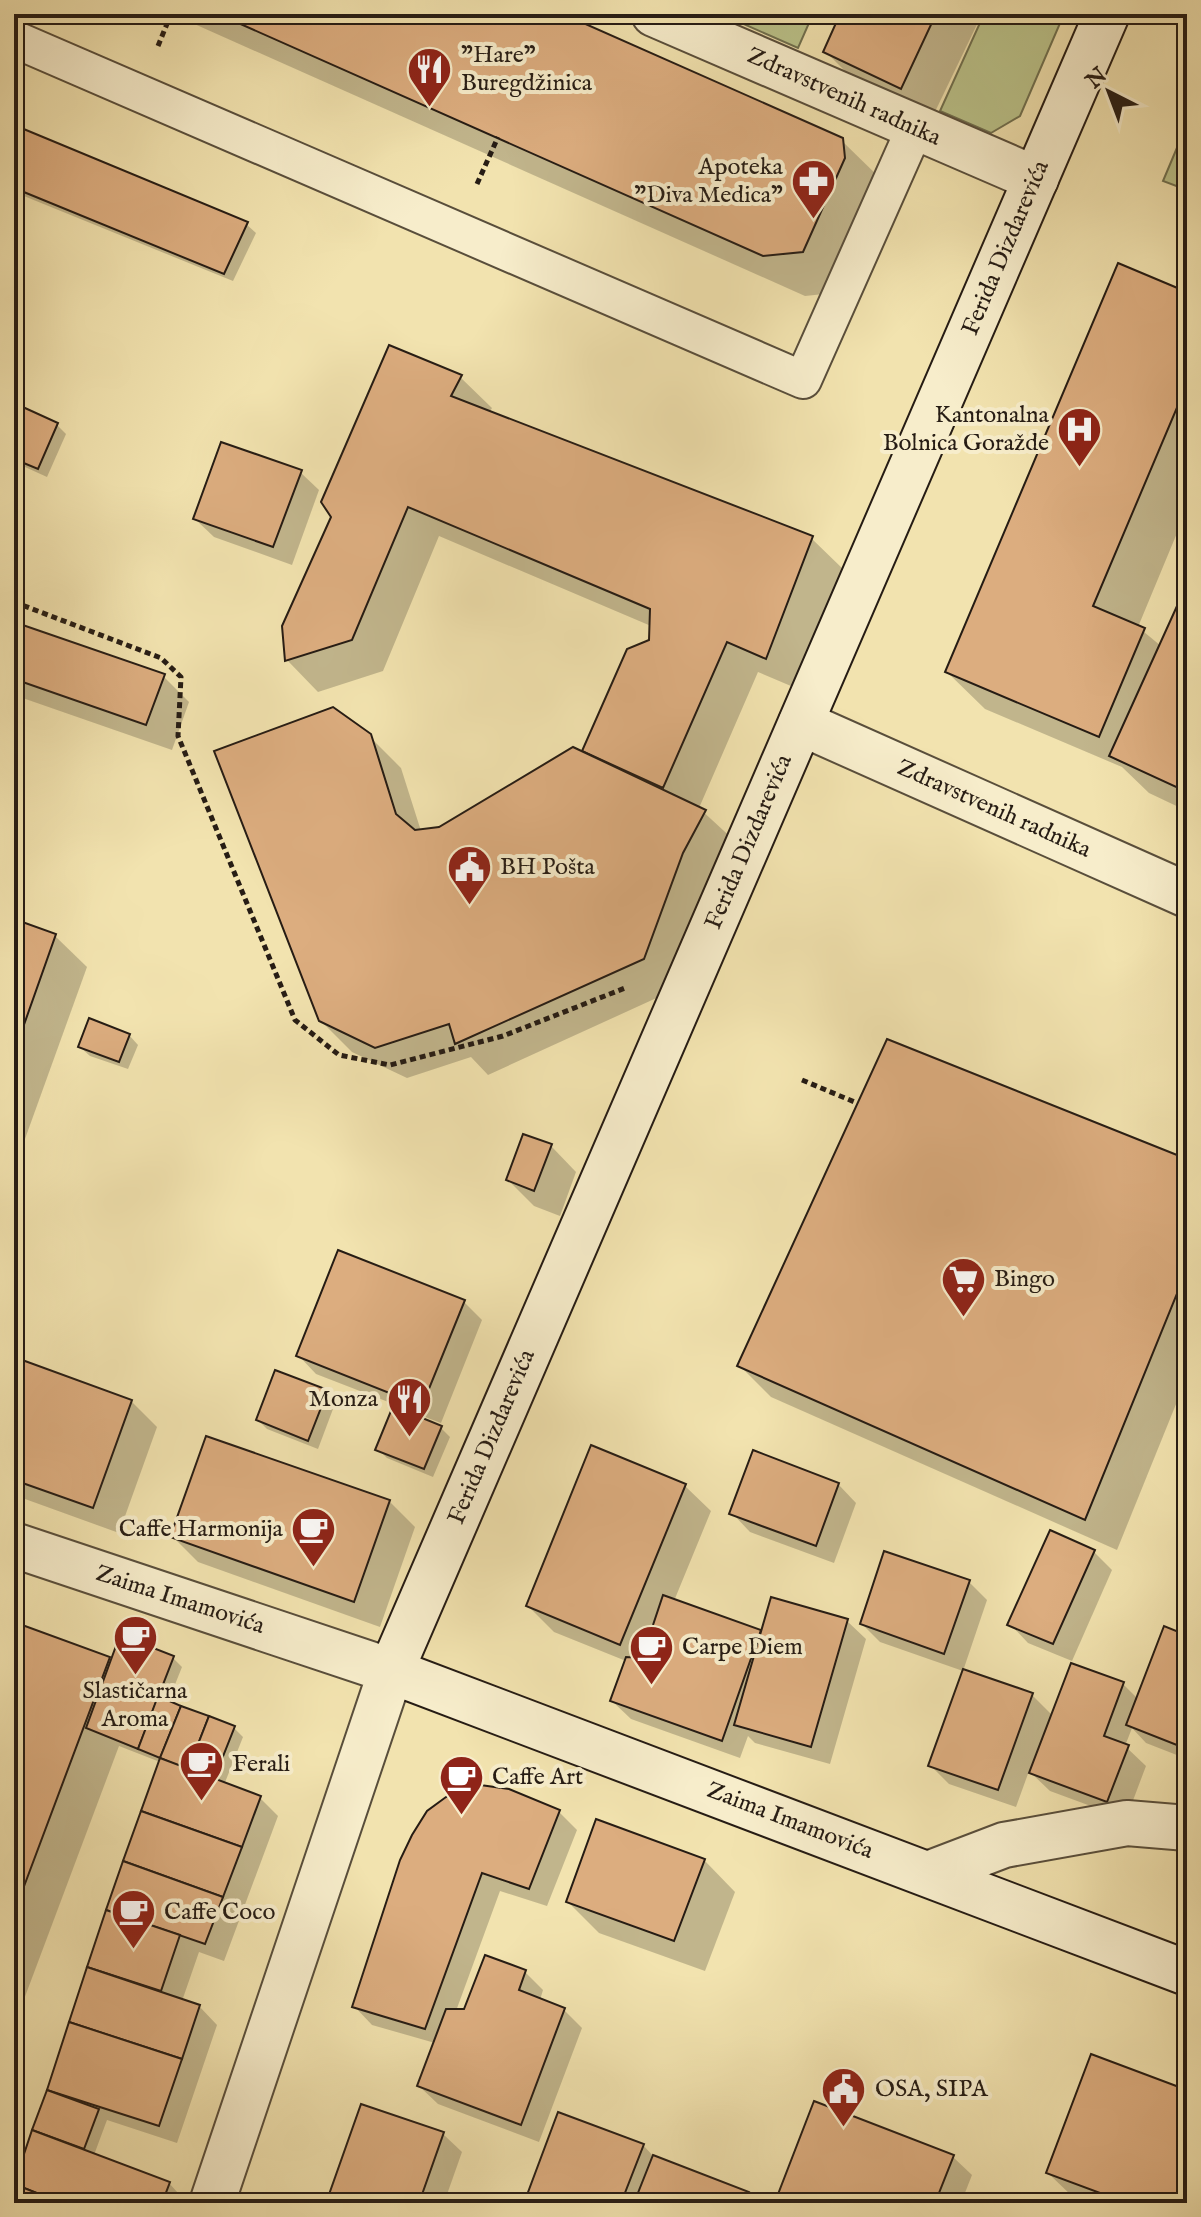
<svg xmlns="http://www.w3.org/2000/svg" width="1201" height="2217" viewBox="0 0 1201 2217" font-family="'IM FELL English',serif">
  <rect width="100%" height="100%" fill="#f2e3af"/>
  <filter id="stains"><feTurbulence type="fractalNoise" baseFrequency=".0025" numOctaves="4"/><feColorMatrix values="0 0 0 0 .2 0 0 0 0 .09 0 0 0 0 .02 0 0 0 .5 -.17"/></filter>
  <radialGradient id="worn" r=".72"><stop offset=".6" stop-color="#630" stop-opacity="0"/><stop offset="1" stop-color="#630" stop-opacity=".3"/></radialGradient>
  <g fill="#bbc38a" stroke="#70704f" stroke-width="2">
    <path d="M721 14H813L798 48Z"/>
    <path d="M984 14H1064L1020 116 991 133 940 111Z"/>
    <path d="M1187 124V190L1163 181Z"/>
  </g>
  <g fill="#0003">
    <path d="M172 14H558L841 140 883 181 843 292 805 296Z"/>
    <path d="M843 14H982L932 118 856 82 825 51Z"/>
    <path d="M14 127 246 224 256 233 233 281 14 192Z"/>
    <path d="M1187 294V509L1138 627 1161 646 1187 589V811L1149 793 1122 767 985 709 947 672Z"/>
    <path d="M460 377 492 408 489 413 811 538 843 569 798 689 758 672 699 808 736 842 674 990 488 1075 471 1057 407 1078 352 1052 320 1020 369 736 401 768 421 831 440 829 583 754 629 651 651 642V626L439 536 383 671 318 692 287 660Z"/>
    <path d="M14 405 57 425 66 434 47 477 14 462Z"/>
    <path d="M300 472 319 490 292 565 214 537 195 519Z"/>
    <path d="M14 624 163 676 189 702 172 750 14 695Z"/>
    <path d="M16 872 24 879 14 906V878Z"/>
    <path d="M14 921 55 936 87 967 21 1150 14 1147Z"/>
    <path d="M129 1035 138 1045 128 1069 90 1056 80 1047Z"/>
    <path d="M551 1146 576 1172 560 1216 534 1206 508 1180Z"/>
    <path d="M1187 1161V1377L1117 1550 771 1397 740 1366Z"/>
    <path d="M464 1302 482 1320 441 1423 404 1409 403 1412 441 1428 450 1437 433 1477 387 1458 378 1449 396 1405 316 1374 298 1355Z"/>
    <path d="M14 1359 131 1401 157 1427 119 1533 14 1495Z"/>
    <path d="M327 1392 336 1401 318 1449 267 1429 258 1420Z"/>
    <path d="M838 1484 856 1503 834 1563 750 1532 732 1513Z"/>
    <path d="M685 1486 711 1511 674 1601 763 1633 847 1621 866 1639 830 1764 755 1743 748 1736 740 1758 631 1719 612 1701 626 1661 554 1632 528 1606Z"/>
    <path d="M389 1501 415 1527 380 1627 198 1562 172 1536Z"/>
    <path d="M1094 1552 1112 1570 1072 1661 1028 1643 1010 1624Z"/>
    <path d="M969 1582 987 1600 963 1671 880 1642 862 1624Z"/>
    <path d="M1187 1621V1759L1146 1743 1132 1728 1125 1746 1146 1766 1126 1819 1050 1791 1029 1771 1016 1807 949 1784 931 1766 1032 1695 1053 1716 1123 1684 1138 1699 1182 1635Z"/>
    <path d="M14 1624 112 1662 173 1658 182 1667 168 1702 234 1728 243 1737 224 1785 260 1798 278 1816 224 1961 199 1952 182 2001 199 2006 217 2025 177 2143 107 2120 94 2155 169 2183 187 2203H14V2151L25 2155 48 2092 55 2095 49 2089 160 1762 119 1746 14 2026Z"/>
    <path d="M559 1812 577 1830 547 1906 500 1891 456 2011H465L525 1972 543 1990 540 2000 564 2010 582 2028 539 2142 438 2104 419 2086 435 2043 372 2025 354 2006 402 1861Z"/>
    <path d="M704 1860 735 1892 705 1971 599 1933 568 1902Z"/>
    <path d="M1187 2092V2203H1086L1074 2198 1048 2173Z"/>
    <path d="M443 2134 462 2152 444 2203H328Z"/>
    <path d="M643 2145 655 2158 748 2194 758 2203H526Z"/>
    <path d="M953 2157 972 2175 961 2203 778 2201Z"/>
  </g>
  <g fill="#dcad7f" stroke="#261c14" stroke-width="2">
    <path d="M218 14H563L843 138 845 158 803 252 763 256Z"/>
    <path d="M840 14H936L901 89 823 52Z"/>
    <path d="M14 125 248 222 224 274 14 188Z"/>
    <path d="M1118 263 1187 292V392L1184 391 1093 606 1145 628 1099 737 945 672Z"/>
    <path d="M389 345 462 375 451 396 813 536 766 659 727 642 663 788 582 751 627 649 649 640 650 609 408 507 352 640 285 661 282 626 331 517 321 502Z"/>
    <path d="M14 403 58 423 38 469 14 459Z"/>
    <path d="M221 442 302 470 273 547 193 519Z"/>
    <path d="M1187 584V792L1109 756Z"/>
    <path d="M14 622 165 674 146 725 14 679Z"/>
    <path d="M333 707 371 734 396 814 415 830 439 827 573 747 706 810 683 853 644 959 455 1044 449 1024 375 1048 319 1021 214 751Z"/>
    <path d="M14 919 56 934 14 1053Z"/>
    <path d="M89 1018 130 1034 119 1062 78 1047Z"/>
    <path d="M887 1039 1187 1159V1269L1085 1520 737 1366Z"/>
    <path d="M523 1134 552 1144 534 1191 506 1180Z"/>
    <path d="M338 1250 465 1300 422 1406 296 1356Z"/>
    <path d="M14 1357 132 1400 93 1508 14 1480Z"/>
    <path d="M275 1370 328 1390 308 1441 256 1420Z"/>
    <path d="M393 1406 442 1426 424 1469 375 1450Z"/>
    <path d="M206 1436 390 1500 354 1602 170 1537Z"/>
    <path d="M591 1445 686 1484 620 1645 526 1606Z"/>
    <path d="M753 1450 839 1483 816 1546 729 1514Z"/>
    <path d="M1050 1530 1095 1550 1053 1644 1007 1625Z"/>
    <path d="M884 1551 970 1580 944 1654 860 1624Z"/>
    <path d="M663 1595 761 1630 722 1741 610 1701 626 1657 642 1658Z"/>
    <path d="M771 1597 848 1619 811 1747 734 1725Z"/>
    <path d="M1187 1616V1749L1126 1725 1164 1626 1181 1633Z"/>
    <path d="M14 1622 110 1657 14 1913Z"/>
    <path d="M120 1635 174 1656 138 1749 86 1728Z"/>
    <path d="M1071 1663 1124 1682 1104 1736 1129 1745 1107 1802 1029 1773Z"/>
    <path d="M963 1669 1033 1693 998 1790 928 1766Z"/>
    <path d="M158 1696 181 1706 160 1758 138 1749Z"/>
    <path d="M181 1706 209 1716 188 1770 160 1758Z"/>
    <path d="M209 1716 235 1726 214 1779 188 1770Z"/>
    <path d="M160 1758 261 1796 242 1847 141 1811Z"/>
    <path d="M473 1784 509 1789 560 1810 529 1889 482 1873 425 2029 352 2007 400 1860 412 1835 427 1811 446 1797Z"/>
    <path d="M141 1811 242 1847 223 1897 123 1861Z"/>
    <path d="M596 1819 705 1859 674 1941 566 1902Z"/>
    <path d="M123 1861 223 1897 205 1944 106 1910Z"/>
    <path d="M106 1910 180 1935 161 1991 87 1967Z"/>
    <path d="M485 1955 526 1970 519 1990 565 2008 521 2125 417 2086 446 2009H464Z"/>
    <path d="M87 1967 200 2005 182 2059 69 2022Z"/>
    <path d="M69 2022 182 2059 159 2126 47 2090Z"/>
    <path d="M1091 2054 1187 2090V2203H1127L1046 2173Z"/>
    <path d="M47 2090 99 2109 84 2149 32 2130Z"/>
    <path d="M814 2101 954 2155 935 2203 775 2202Z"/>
    <path d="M361 2104 444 2132 419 2203H326Z"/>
    <path d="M558 2112 644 2144 621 2203H524Z"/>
    <path d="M32 2130 170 2182 162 2203H61L14 2184Z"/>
    <path d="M14 2149 23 2152 14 2178Z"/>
    <path d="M653 2155 749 2192 745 2203H634Z"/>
    <path d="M14 2184 62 2203H14Z"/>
  </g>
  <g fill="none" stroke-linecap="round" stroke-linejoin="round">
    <defs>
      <path id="service" d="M14 39 803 380 915 128"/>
      <g id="minor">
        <path d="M654 14 1036 179"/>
        <path d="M801 723 1187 895"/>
        <path d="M14 1545 391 1671 212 2203"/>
        <path d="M928 1874 1004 1845 1127 1823 1187 1828"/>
      </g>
      <path id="secondary" d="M1107 14 391 1671 1187 1973"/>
    </defs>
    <use href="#service" stroke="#594e3b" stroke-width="40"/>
    <use href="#minor" stroke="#594e3b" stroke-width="48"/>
    <use href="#secondary" stroke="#261c14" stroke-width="48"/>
    <g stroke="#261c14" stroke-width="5" stroke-dasharray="6 4" stroke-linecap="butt">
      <path d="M158 46 171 14"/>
      <path d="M477 184 498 137"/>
      <path d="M14 602 161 658 181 677 178 736 295 1020 339 1055 390 1065 503 1036 625 988"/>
      <path d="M802 1080 857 1103"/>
    </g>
    <use href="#service" stroke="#f7edcb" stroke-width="36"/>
    <use href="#minor" stroke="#f7edcb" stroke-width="44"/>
    <use href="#secondary" stroke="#f7edcb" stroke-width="44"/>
  </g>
  <defs>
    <symbol id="restaurant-pin" viewBox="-11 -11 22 30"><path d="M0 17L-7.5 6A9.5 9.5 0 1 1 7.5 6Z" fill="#8f2418" stroke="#f7edcb"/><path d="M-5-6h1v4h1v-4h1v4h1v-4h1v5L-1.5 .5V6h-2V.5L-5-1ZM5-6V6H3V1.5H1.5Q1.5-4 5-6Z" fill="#fff"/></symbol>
    <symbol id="pharmacy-pin" viewBox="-11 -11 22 30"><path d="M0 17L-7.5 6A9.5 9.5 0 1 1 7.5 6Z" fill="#8f2418" stroke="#f7edcb"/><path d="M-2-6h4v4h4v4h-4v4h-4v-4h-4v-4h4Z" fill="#fff"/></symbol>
    <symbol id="hospital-pin" viewBox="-11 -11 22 30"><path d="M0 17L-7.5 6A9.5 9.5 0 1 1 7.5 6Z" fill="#8f2418" stroke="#f7edcb"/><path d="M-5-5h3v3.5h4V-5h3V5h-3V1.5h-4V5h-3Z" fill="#fff"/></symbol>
    <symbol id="civic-pin" viewBox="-11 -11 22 30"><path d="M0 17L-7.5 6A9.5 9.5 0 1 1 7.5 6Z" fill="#8f2418" stroke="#f7edcb"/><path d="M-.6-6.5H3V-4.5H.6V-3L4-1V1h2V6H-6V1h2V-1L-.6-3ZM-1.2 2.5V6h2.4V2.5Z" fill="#fff"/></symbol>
    <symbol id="supermarket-pin" viewBox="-11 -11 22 30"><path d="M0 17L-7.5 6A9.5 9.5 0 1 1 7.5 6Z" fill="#8f2418" stroke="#f7edcb"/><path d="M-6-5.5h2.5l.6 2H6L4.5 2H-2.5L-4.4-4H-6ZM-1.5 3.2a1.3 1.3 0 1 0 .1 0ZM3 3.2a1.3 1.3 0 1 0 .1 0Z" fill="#fff"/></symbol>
    <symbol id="cafe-pin" viewBox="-11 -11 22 30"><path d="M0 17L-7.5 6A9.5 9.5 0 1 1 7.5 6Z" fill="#8f2418" stroke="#f7edcb"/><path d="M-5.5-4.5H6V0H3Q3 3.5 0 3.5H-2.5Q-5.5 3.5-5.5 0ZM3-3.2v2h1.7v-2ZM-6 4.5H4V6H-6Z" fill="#fff"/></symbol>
  </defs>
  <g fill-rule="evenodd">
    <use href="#restaurant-pin" x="404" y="44" width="51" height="69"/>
    <use href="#pharmacy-pin" x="788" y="156" width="51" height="69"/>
    <use href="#hospital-pin" x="1054" y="404" width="51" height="69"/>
    <use href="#civic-pin" x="444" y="842" width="51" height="69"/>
    <use href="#supermarket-pin" x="938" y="1254" width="51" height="69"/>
    <use href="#restaurant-pin" x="384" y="1374" width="51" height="69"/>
    <use href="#cafe-pin" x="288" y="1504" width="51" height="69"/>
    <use href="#cafe-pin" x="110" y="1612" width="51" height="69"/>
    <use href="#cafe-pin" x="626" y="1622" width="51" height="69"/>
    <use href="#cafe-pin" x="176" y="1738" width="51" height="69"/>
    <use href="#cafe-pin" x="436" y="1752" width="51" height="69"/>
    <use href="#cafe-pin" x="108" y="1886" width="51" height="69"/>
    <use href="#civic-pin" x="818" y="2064" width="51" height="69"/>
  </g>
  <g text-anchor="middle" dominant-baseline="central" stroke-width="8" stroke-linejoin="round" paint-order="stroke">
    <g font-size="24" fill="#261c14" stroke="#f7edcb" text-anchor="start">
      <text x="461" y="55">"Hare"<tspan x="461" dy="28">Buregdžinica</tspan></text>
      <text x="783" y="167" text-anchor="end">Apoteka<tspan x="783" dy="28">"Diva Medica"</tspan></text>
      <text x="1049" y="415" text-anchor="end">Kantonalna<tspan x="1049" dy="28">Bolnica Goražde</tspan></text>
      <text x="500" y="867">BH Pošta</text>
      <text x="994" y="1279">Bingo</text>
      <text x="378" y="1399" text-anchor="end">Monza</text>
      <text x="283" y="1529" text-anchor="end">Caffe Harmonija</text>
      <text x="682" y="1647">Carpe Diem</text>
      <text x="135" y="1691" text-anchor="middle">Slastičarna<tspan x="135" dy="28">Aroma</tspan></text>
      <text x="232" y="1764">Ferali</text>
      <text x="492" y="1777">Caffe Art</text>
      <text x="164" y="1912">Caffe Coco</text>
      <text x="875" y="2089">OSA, SIPA</text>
    </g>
    <g font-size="24" fill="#261c14" stroke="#f7edcb">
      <text transform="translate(844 97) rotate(24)">Zdravstvenih radnika</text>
      <text transform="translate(1006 248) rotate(-67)">Ferida Dizdarevića</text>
      <text transform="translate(994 809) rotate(24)">Zdravstvenih radnika</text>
      <text transform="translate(749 842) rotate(-67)">Ferida Dizdarevića</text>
      <text transform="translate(492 1437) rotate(-67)">Ferida Dizdarevića</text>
      <text transform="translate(180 1600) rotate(18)">Zaima Imamovića</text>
      <text transform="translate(790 1821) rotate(21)">Zaima Imamovića</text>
    </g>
  </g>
  <rect width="1201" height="2217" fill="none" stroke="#f2e3af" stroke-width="48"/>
  <rect x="16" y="16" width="1169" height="2185" fill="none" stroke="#261c14" stroke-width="4"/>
  <rect x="24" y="24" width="1153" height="2169" fill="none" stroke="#261c14" stroke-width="2"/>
  <g transform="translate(1109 92) rotate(318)" stroke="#f7edcb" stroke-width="6" paint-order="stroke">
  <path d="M0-6L14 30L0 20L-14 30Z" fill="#261c14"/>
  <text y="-12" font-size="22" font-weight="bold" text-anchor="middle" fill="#261c14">N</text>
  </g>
  <rect width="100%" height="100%" filter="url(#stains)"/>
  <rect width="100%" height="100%" fill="url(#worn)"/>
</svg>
